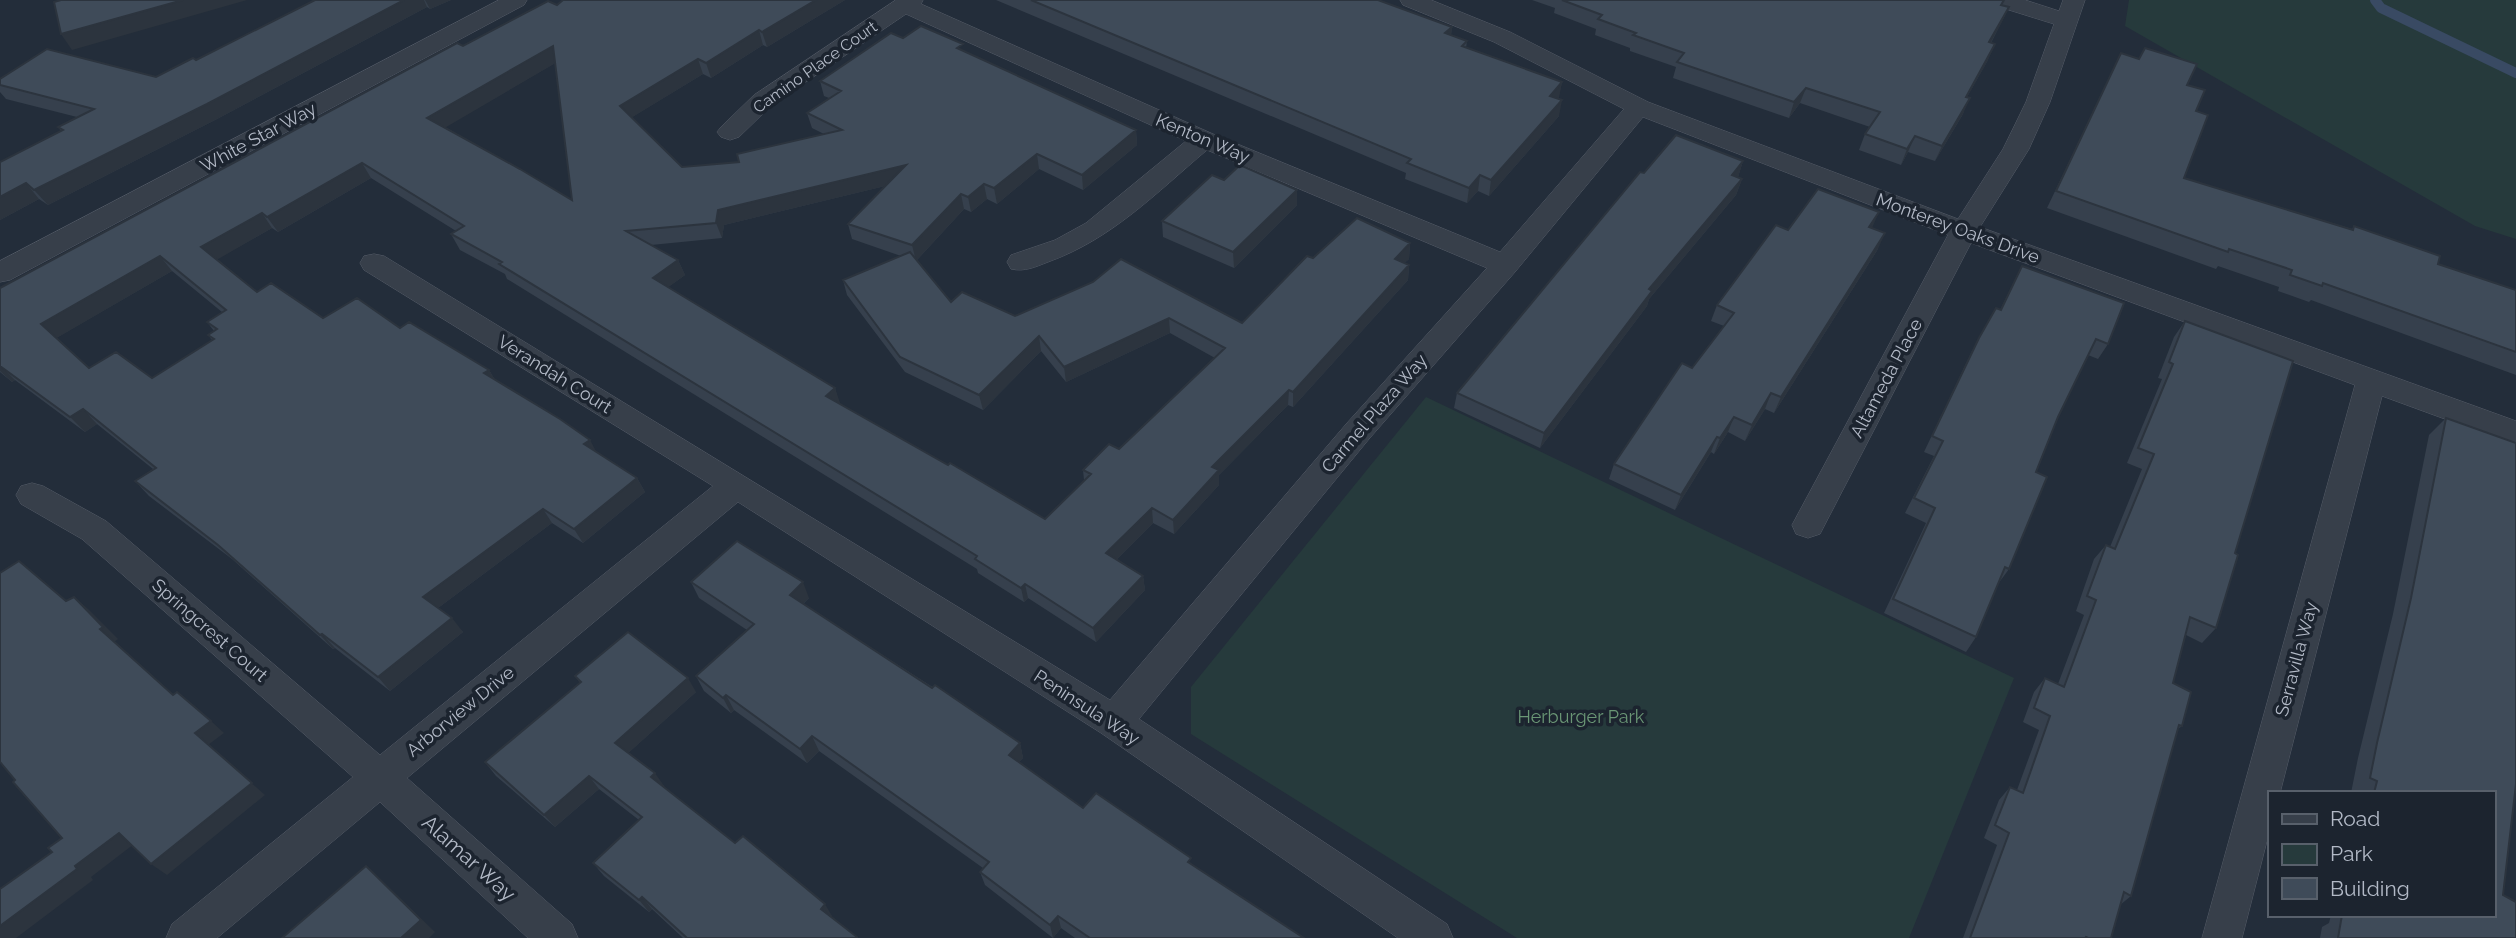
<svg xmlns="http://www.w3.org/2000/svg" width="2516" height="938" viewBox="0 0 2516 938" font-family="Raleway,sans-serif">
  <rect width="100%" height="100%" fill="#232d3a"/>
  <g fill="#263a3c">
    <path d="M2129 0H2516V239L2475 226 2125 26Z"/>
    <path d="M1426 397 2014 678 1909 938H1517L1191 734V687Z"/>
  </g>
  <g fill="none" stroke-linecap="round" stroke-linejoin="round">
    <path stroke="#394a63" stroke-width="10" d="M2375 0 2381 8 2516 73"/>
    <defs>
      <g id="minor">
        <path d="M499 0H527L524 5 10 280 0 282V261Z"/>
        <path d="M896 0H923L921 4 1213 134 1500 252 1624 109 1494 42 1403 5 1400 0H1431L1510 32 1648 102 1958 219 2003 149 2026 102 2054 24 1993 5 1990 0H2025L2059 11 2063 0H2085L2050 102 2029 149 1980 227 2516 421V445L2382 396 2280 793H2269V833L2242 938H2202L2355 385 1971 243 1820 534 1808 538 1796 534 1792 525 1948 235 1643 117 1515 272 1369 439 1139 719 1447 924 1453 938H1398L1101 733 738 502 407 778 572 924 578 938H528L380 802 217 938H166L172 924 353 777 82 539 21 504 16 495 21 486 32 483 43 486 106 521 380 755 713 486 364 270 360 263 364 256 374 254 384 256 1110 700 1347 423 1487 268 1207 150C1156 193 1112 239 1048 262 1035 267 1025 272 1011 269L1007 262 1011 255 1055 240 1086 223 1186 141 906 14 772 105 739 137 730 140 721 137 717 132 721 127 754 95Z"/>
      </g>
    </defs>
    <use href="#minor" stroke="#555c68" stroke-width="1"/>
    <use href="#minor" fill="#373f4a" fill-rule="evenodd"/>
  </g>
  <g fill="#36404d" fill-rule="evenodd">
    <path d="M315 0H451L430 9 427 7 217 119 48 205 39 199 0 220V162L61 131 58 127 77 117 6 99 0 92V79L156 77 196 60Z"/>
    <path d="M845 0 767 47 763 45 711 78 703 74 632 117 682 167 739 162 824 134 812 128 807 113 829 98 824 96 820 81 903 38 964 51 1136 130 1137 145 1083 190 1039 169 997 204 987 199 971 212 964 209 917 260 951 302 1015 316 1093 282 1242 323 1313 258 1410 243 1409 259 1404 263 1409 265 1408 280 1293 407 1288 405 1219 475V485L1174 534 1153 523 1116 560 1143 576 1145 590 1096 642 1028 598 1024 602 978 573 977 569 507 279 505 274 460 250 451 234 456 231 371 178 278 232 272 228 217 259 257 292 323 318 400 328 489 370 495 380 597 452 637 478 645 492 583 543 552 523 438 608 463 632 390 691 335 648 333 649 232 559 149 496 135 481 153 469 97 424 85 432 15 380 12 382 0 372V288L463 46 557 5ZM555 63 572 200 445 127ZM885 186 848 224 852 239 901 256 843 280 847 295 905 372 983 410 1041 351 1066 382 1170 333 1215 358 1119 449 1083 470 1084 480 1045 519 839 404 835 388 668 287 685 275 678 260 651 245 722 238 724 225ZM172 271 222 312 207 322 214 331 208 335 212 340 152 378 89 368 56 338Z"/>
    <path d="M996 0H1378L1452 27 1451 35 1467 41 1466 48 1562 82 1558 99 1559 116 1489 196 1478 191 1467 203 1405 179 1406 173Z"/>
    <path d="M1532 0H2005L2003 5 2009 7 1991 43 1988 60 1967 97 1963 114 1935 161 1908 152 1901 165 1859 150 1865 134 1870 127 1800 103 1789 118 1673 78 1676 67 1630 51V48L1595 35 1596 29 1554 13 1555 8Z"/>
    <path d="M2121 53 2187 85 2196 111 2184 178 2352 229 2354 226 2438 264 2516 290V375L2311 300 2309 302 2278 291 2279 287 2218 266 2216 269 2047 208Z"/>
    <path d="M1743 161 1738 177 1742 179 1736 195 1649 299 1647 306 1540 448 1454 408 1457 393 1644 173Z"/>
    <path d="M1224 180 1297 190V205L1234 268 1163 237 1162 221Z"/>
    <path d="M1872 228 1878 249 1774 413 1765 409 1745 441 1728 432 1714 454 1711 452 1675 510 1609 479 1614 464 1692 368 1724 326 1711 321 1717 305 1788 230Z"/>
    <path d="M2022 266 2108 344 2098 359 2088 355 2058 417 2036 472 2009 569 1998 584 1976 637 1966 652 1884 613 1926 523 1905 513 1934 456 1924 452 1971 353 1996 308 2000 310Z"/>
    <path d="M2185 321 2235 553 2216 628 2202 643 2186 635 2173 683 2182 726 2178 729 2131 896 2120 905 2111 938H1963L1997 845 1984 838 1999 800 2010 787 2017 790 2039 730 2023 722 2034 692 2045 678 2058 684 2084 615 2076 611 2094 559 2106 545 2110 547 2142 469 2127 463 2162 379 2158 378 2174 337Z"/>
    <path d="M2446 418 2516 443V784L2503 895 2516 902V938H2320L2322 927 2329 923 2331 915H2493V793H2351L2358 758 2393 614 2429 435Z"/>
    <path d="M691 582 809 598 803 604 1020 743 1023 758 1019 762 1083 808 1192 865 1304 938H1075L1061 928 1053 938 985 885 980 872 983 868 819 751 807 763 734 710 731 713 704 691 696 676 747 630 699 598Z"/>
    <path d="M575 676 696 692 628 753 664 786V787L735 843 832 916 831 917 858 938H683L652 909 649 912 604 876 593 863 639 820 599 789 555 827 496 776 485 762 580 683Z"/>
  </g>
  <g fill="#2c343e">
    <path d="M183 0H247L72 50 61 34Z"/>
    <path d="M404 0H424L427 7 217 119 48 205 34 190Z"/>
    <path d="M425 0H451L430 9Z"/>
    <path d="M816 0H845L767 47 762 32Z"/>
    <path d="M2009 7 2002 22 1982 58 1989 42Z"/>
    <path d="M1452 27 1450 42 1445 33Z"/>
    <path d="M759 30 763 45 711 78 706 63Z"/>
    <path d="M1995 44 1988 60 1958 113 1966 97Z"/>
    <path d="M553 46 559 61 436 133 427 118Z"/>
    <path d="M698 59 703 74 626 121 620 106Z"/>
    <path d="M1562 82 1559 98 1547 112 1550 96Z"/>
    <path d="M1806 88 1800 103 1789 118 1794 102Z"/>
    <path d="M1970 98 1963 114 1935 161 1942 146Z"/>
    <path d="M1562 100 1559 116 1489 196 1491 180Z"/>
    <path d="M1136 130 1137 145 1083 190 1082 175Z"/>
    <path d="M1915 136 1908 152 1901 165 1907 149Z"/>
    <path d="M1037 154 1039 169 997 204 994 188Z"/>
    <path d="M1743 161 1738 177 1727 191 1732 175Z"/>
    <path d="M362 163 371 178 278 232 267 217Z"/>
    <path d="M906 165 910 180 724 225 722 238 716 223 718 210Z"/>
    <path d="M1480 175 1478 191 1467 203 1469 188Z"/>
    <path d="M1742 179 1736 195 1649 299 1647 306 1540 448 1544 433 1649 289Z"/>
    <path d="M26 183 39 199 0 220V197Z"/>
    <path d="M984 184 987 199 971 212 968 197Z"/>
    <path d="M1297 190V205L1234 268 1233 252Z"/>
    <path d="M961 194 964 209 916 261 912 245Z"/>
    <path d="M1879 212 1872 228 1869 227Z"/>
    <path d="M262 213 272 228 213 262 201 247Z"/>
    <path d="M1885 233 1878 249 1774 413 1781 397Z"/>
    <path d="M1410 243 1409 259 1393 274 1395 259Z"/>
    <path d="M160 256 172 271 55 339 41 324Z"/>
    <path d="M678 260 685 275 659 294 653 278Z"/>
    <path d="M1409 265 1408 280 1293 407V392Z"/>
    <path d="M1169 318 1170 333 1066 382 1064 367Z"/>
    <path d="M1039 336 1041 351 983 410 979 395Z"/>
    <path d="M0 365 15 380 12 382 0 371Z"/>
    <path d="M489 370 498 385 484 373Z"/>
    <path d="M835 388 840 403 831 411 826 396Z"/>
    <path d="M1289 390 1288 405 1219 475V485L1174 534 1173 520 1212 467Z"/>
    <path d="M1771 393 1765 409 1745 441 1752 425Z"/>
    <path d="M83 409 97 424 85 432 70 417Z"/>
    <path d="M1734 417 1728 432 1714 454 1720 438Z"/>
    <path d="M1717 437 1711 452 1675 510 1681 495Z"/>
    <path d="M590 440 598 455 584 444Z"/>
    <path d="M637 478 645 492 583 543 574 529Z"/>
    <path d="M1152 508 1153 523 1108 568 1106 553Z"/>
    <path d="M543 509 552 523 434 611 423 597Z"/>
    <path d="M1143 576 1145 590 1096 642 1093 628Z"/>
    <path d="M803 582 809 598 796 610 790 595Z"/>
    <path d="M1025 584 1028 598 1024 602 1021 588Z"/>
    <path d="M74 597 88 609 118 639 114 642 100 629Z"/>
    <path d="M452 618 463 632 390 691 378 677Z"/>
    <path d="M322 634 335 648 333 649 320 635Z"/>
    <path d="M688 678 696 692 625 756 615 743Z"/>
    <path d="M726 695 734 710 731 713 723 698Z"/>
    <path d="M211 721 224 733 208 745 265 795 167 875 151 864 195 733Z"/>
    <path d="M812 736 819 751 807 763 800 749Z"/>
    <path d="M1020 743 1023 758 1013 769 1009 755Z"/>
    <path d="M655 773 664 786 660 790 651 777Z"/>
    <path d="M589 776 599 789 555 827 544 815Z"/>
    <path d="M119 833 134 844 91 877 93 880 16 938H0V926L75 866Z"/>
    <path d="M366 866 380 879 435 932 429 938H401Z"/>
    <path d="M642 897 652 909 649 912 639 900Z"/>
    <path d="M825 904 832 916 828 921 821 909Z"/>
    <path d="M1058 916 1061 928 1053 938 1050 925Z"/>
  </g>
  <g fill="#3f4b59" stroke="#2c343e" stroke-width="2" fill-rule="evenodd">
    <path d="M61 0H183L61 34 54 2Z"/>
    <path d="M315 0H404L207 104 34 190 26 183 0 197V162L63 130 58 127 94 109 0 85V79L47 49 156 77 193 58 196 60Z"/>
    <path d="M563 0H816L762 32 759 30 706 63 698 59 620 106 682 167 739 162 737 154 842 130 807 113 841 91 820 81 891 33 903 38 921 26 963 44 957 48 1136 130 1082 175 1037 154 994 188 984 184 968 197 961 194 912 245 848 224 906 165 718 210 716 223 626 231 678 260 653 278 835 388 826 396 948 465 950 463 1045 519 1091 474 1083 470 1109 444 1119 449 1225 348 1169 318 1064 367 1039 336 979 395 900 357 843 280 910 252 951 302 962 292 1015 316 1093 282 1121 259 1242 323 1307 256 1313 258 1357 218 1410 243 1395 259 1409 265 1293 392 1289 390 1212 467 1219 470 1173 520 1152 508 1106 553 1143 576 1093 628 1025 584 1021 588 975 559 977 556 499 264 502 262 451 234 464 226 362 163 267 217 262 213 201 247 257 292 271 283 323 318 357 298 400 328 409 322 489 370 484 373 560 419 590 440 584 444 637 478 574 529 543 509 423 597 452 618 378 677 322 634 320 635 218 545 135 481 156 468 83 409 70 417 0 366V288L457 43 463 46 548 1 557 5ZM553 46 572 200 520 169 427 118ZM160 256 226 310 207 322 217 329 208 335 214 339 152 378 116 352 89 368 41 324Z"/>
    <path d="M1031 0H1378L1452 27 1445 33 1467 41 1462 46 1562 82 1550 96 1562 100 1491 180 1480 175 1469 188 1407 163 1411 159Z"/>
    <path d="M1562 0H2004L2001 5 2009 7 1989 42 1995 44 1966 97 1970 98 1942 146 1915 136 1907 149 1865 134 1880 112 1806 88 1794 102 1677 62 1684 53 1633 35 1636 33 1598 19 1602 15Z"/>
    <path d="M2145 48 2197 64 2187 85 2205 90 2196 111 2208 115 2184 178 2353 230 2354 226 2440 256 2438 264 2516 290V352L2323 283 2322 286 2290 275 2292 270 2229 249 2228 252 2056 191 2121 53 2139 59Z"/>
    <path d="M1676 135 1743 161 1732 175 1742 179 1649 289 1652 291 1544 433 1457 393 1640 172 1644 173Z"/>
    <path d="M1240 165 1297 190 1233 252 1162 221 1212 175 1224 180Z"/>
    <path d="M1818 189 1879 212 1869 227 1885 233 1781 397 1771 393 1752 425 1734 417 1720 438 1717 437 1681 495 1614 464 1682 363 1692 368 1734 313 1717 305 1776 225 1788 230Z"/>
    <path d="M2022 266 2124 303 2108 344 2096 339 2058 417 2036 472 2047 477 2009 569 2005 567 1976 637 1893 599 1935 508 1914 498 1943 441 1932 436 1979 338 1996 308 2001 310Z"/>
    <path d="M2185 321 2293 361 2235 553 2238 555 2216 628 2190 617 2173 683 2191 692 2182 726 2179 725 2131 896 2124 892 2111 938H2088L2086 937 2085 938H1970L2009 833 1995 825 2010 787 2023 793 2050 716 2034 708 2045 678 2064 687 2096 600 2087 596 2106 545 2115 549 2154 454 2138 448 2173 364 2169 362Z"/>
    <path d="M2446 418 2516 443V784L2503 895 2516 902V938H2338L2342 915 2347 916 2348 915H2493V793H2374L2377 781 2370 778 2377 743 2411 598Z"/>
    <path d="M737 541 803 582 790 595 932 688 935 685 1020 743 1009 755 1083 808 1096 793 1191 858 1188 862 1304 938H1090L1058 916 1050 925 980 872 989 862 812 736 800 749 726 695 723 698 696 676 754 624 691 582Z"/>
    <path d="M19 561 66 601 74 597 103 627 100 629 173 695 177 692 211 721 195 733 252 783 151 864 119 833 75 866 77 869 0 926V889L52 852 48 848 62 838 13 782 15 780 0 762V573Z"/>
    <path d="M628 632 688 678 615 743 655 773 651 777 735 843 743 836 825 904 821 909 857 937 856 938H687L642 897 639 900 593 863 642 817 589 776 544 815 485 762 581 682 575 676Z"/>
    <path d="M366 866 421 920 401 938H282Z"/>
  </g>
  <g text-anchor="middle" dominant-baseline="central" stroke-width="7" stroke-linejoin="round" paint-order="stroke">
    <g font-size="16" fill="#b2b9c6" stroke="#1c242f">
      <text transform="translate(815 67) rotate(-35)">Camino Place Court</text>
    </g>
    <g font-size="18" fill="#b2b9c6" stroke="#1c242f">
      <text transform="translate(258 137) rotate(-28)">White Star Way</text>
      <text transform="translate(1203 138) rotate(23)">Kenton Way</text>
      <text transform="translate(1958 228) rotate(20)">Monterey Oaks Drive</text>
      <text transform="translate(555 374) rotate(32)">Verandah Court</text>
      <text transform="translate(1886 378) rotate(-62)">Altameda Place</text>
      <text transform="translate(1374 413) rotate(-49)">Carmel Plaza Way</text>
      <text transform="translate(210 630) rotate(41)">Springcrest Court</text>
      <text transform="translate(2296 659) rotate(-75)">Serravilla Way</text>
      <text transform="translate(1087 707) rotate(33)">Peninsula Way</text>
      <text transform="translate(460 711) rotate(-39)">Arborview Drive</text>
    </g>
    <g font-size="18" fill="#6a9675" stroke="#1c242f">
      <text x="1581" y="716">Herburger Park</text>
    </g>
    <g font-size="21" fill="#b2b9c6" stroke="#1c242f">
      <text transform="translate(469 858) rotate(42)">Alamar Way</text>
    </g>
  </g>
  <rect x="2268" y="791" width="228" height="126" fill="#1c242f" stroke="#58606b" stroke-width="2"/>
  <rect x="2282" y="814" width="35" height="10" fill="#373f4a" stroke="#58606b" stroke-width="2"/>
  <text x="2330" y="826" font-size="21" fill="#b2b9c6">Road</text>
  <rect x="2282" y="844" width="35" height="21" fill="#263a3c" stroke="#58606b" stroke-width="2"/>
  <text x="2330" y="861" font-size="21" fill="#b2b9c6">Park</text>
  <rect x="2282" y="878" width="35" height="21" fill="#3f4b59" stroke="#58606b" stroke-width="2"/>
  <text x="2330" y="896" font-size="21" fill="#b2b9c6">Building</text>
</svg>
